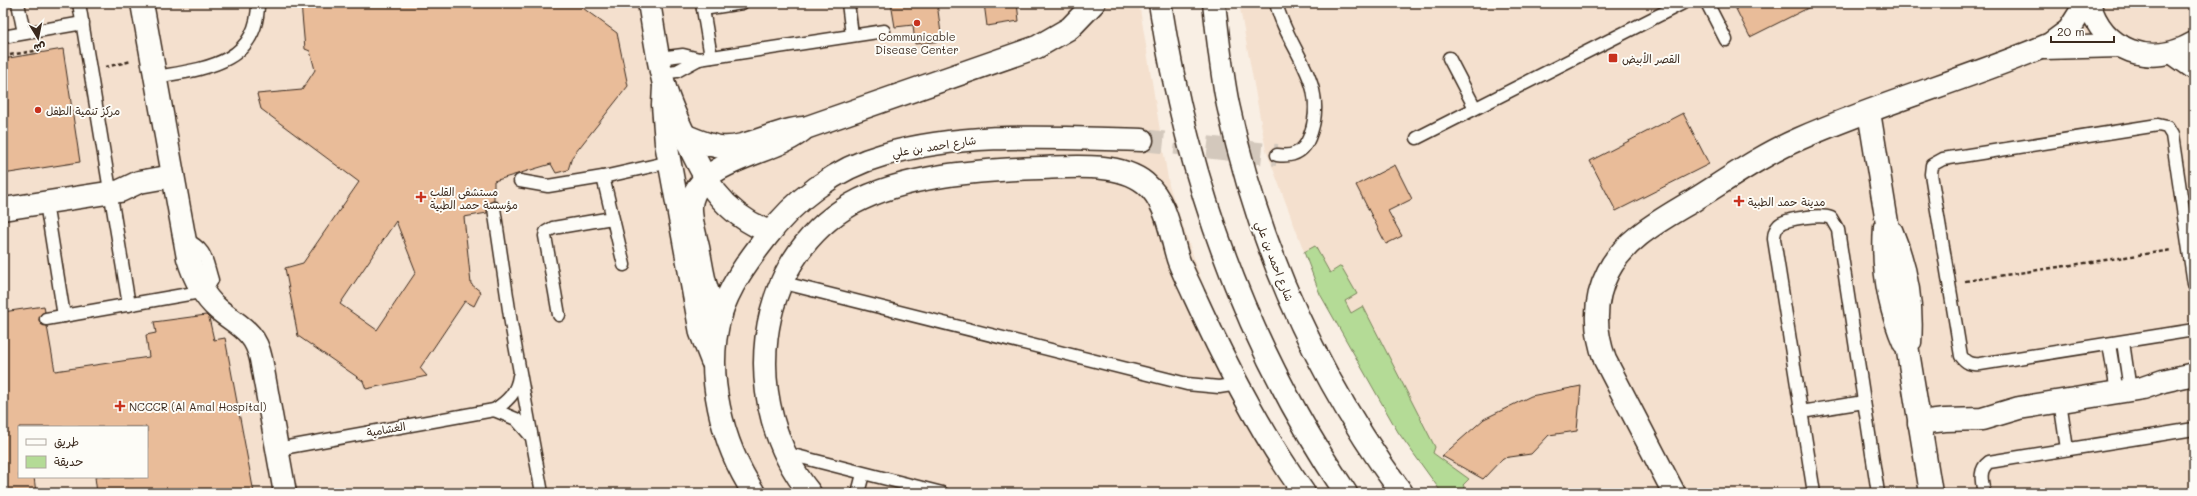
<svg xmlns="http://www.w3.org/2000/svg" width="2197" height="496" viewBox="0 0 2197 496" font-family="Mali,'Playpen Sans Arabic',sans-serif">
  <rect width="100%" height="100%" fill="#f9efe4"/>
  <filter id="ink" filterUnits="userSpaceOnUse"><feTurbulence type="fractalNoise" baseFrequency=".025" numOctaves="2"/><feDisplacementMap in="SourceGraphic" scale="8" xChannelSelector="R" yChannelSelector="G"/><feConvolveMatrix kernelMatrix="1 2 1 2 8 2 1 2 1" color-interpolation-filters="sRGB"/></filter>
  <g filter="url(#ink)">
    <g fill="#f4e0ce" fill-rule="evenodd">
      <path d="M3 3H1139L1169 185 1223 343 1316 493H3ZM19 427H147V477H19Z"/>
      <path d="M1239 3H2194V493H1442L1398 432 1320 294 1266 150Z"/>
    </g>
    <path fill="#b4db96" stroke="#78825a" d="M1315 246 1330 273 1341 266 1357 294 1345 301 1351 313 1363 306 1435 447 1433 453 1469 479 1463 485 1468 493H1442L1398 432 1320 294 1304 252Z"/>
    <g fill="#e9bc99" stroke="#3b2a1e" fill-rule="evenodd">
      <path d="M301 3H576L617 33 628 86 572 157 568 170 556 173 551 164 494 181V201L487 205V213L464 217 471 284 481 292 474 306 465 301 420 368 427 376 366 389 363 381 298 336 285 268 303 263 359 182 261 109 257 94 302 90 315 70 310 51 305 49ZM396 221 416 272 377 330 340 304Z"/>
      <path d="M891 3H937L942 41 915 44 913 25 895 27Z"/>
      <path d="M984 3H1017L1019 21 987 26Z"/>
      <path d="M1733 3H1818L1750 37Z"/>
      <path d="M63 49 80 162 3 174V59Z"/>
      <path d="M1683 113 1709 164 1616 211 1590 161Z"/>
      <path d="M1395 165 1412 199 1388 211 1402 236 1386 244 1356 185Z"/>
      <path d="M44 306 45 312 41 314 39 320 41 324 47 326 55 371 149 357 146 335 156 333 154 322 206 315 209 318 214 340 225 338 254 493H97L95 477H147V427H19V477H34L36 493H3V312Z"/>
      <path d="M1581 386 1577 431 1549 435 1531 454 1503 458 1483 479 1442 456 1484 419 1531 396Z"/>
    </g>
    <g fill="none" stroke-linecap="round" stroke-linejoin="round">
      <path stroke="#d3c8bc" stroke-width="22" stroke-dasharray="22 11" stroke-linecap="butt" d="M1142 140 1277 155"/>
      <defs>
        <g id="lane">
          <path d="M18 3 24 33"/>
          <path d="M79 3 129 305"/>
          <path d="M702 3 711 57"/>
          <path d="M848 3 852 35"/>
          <path d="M1276 3C1288 52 1331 83 1309 138 1303 153 1292 157 1277 155"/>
          <path d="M1707 3 1726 40"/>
          <path d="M703 9 742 3"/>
          <path d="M3 37 83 23"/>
          <path d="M659 58 683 55 699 59 884 31"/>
          <path d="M1449 58 1475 108"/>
          <path d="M661 73 677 71 699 59"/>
          <path d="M156 77C202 69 258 65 258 3"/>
          <path d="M1417 138 1683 3"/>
          <path d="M603 177 624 265"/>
          <path d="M520 181 548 186 603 177 670 162"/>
          <path d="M46 203 64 316"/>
          <path d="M494 208 511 323 542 493"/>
          <path d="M1880 226C1877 268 1883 307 1900 346"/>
          <path d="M1896 229C1911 265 1918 304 1915 343"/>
          <path d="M780 282 1187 384 1219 387 1238 384"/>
          <path d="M2194 284 2172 135 2167 127 2158 125 1943 159 1932 165 1931 174 1961 356C1966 363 1971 365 1980 364L2194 330"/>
          <path d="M559 315 545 236 546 232 553 228 612 218"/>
          <path d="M46 319 206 291 212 280C205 257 207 250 184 238"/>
          <path d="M2123 342 2130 390"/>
          <path d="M2109 344 2117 392"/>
          <path d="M2060 401 2067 449"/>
          <path d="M494 410 516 419 530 435"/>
          <path d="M1801 412 1864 402"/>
          <path d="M277 449 494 410C508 401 517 392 519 376"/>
          <path d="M785 453 942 493"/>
          <path d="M858 493 863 474"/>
          <path d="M1814 493 1774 239C1774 234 1775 229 1779 225 1787 218 1821 214 1831 218L1838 230 1878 493"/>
          <path d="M1984 493C1982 482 1978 470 1989 462L2194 429"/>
        </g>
        <g id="street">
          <path d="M142 3 188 258C194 278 202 295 218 309 238 326 255 330 261 359L285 493"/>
          <path d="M649 3C654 30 657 58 664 84 668 100 676 117 683 132 703 178 721 213 770 232"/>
          <path d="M2089 3C2103 52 2151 68 2194 43"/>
          <path d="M2044 48 2121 46"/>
          <path d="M2173 53 2194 68"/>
          <path d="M664 86 663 105 666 143 701 333 712 361"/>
          <path d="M1869 112 1931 493"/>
          <path d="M684 135C696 140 707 145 720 147 747 150 776 129 805 128"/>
          <path d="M3 209 120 191 139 182 173 176"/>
          <path d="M1919 423 1945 420 1982 419 2019 408 2143 388 2163 381 2194 374"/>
          <path d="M754 493C722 444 704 374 720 316 729 287 747 262 765 239 794 200 836 168 883 155 967 131 1056 138 1142 140"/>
          <path d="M810 493C740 407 750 262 852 204 904 175 981 170 1040 168 1071 167 1119 162 1145 183 1167 201 1170 233 1178 259 1182 271 1189 283 1194 295 1225 363 1260 432 1304 493"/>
          <path d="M1674 493 1605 360C1594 330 1593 301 1608 272 1625 238 1663 219 1694 200 1728 179 1762 155 1799 139 1880 103 1968 79 2050 44L2069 30 2086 3"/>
        </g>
        <g id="primary">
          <path d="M1160 3C1187 178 1246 346 1346 493"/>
          <path d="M1214 3C1218 37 1221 71 1228 105 1258 245 1317 377 1402 493"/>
          <path d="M721 315C704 296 703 271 698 247 695 234 690 219 691 205 697 158 777 155 805 128L1037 47 1070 28 1094 3"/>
        </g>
      </defs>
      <use href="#lane" stroke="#3b2a1e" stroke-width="15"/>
      <use href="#street" stroke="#3b2a1e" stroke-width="25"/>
      <use href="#primary" stroke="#3b2a1e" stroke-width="25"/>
      <g stroke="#3b2a1e" stroke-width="2.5" stroke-dasharray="4 3" stroke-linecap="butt">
        <path d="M3 56 41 50"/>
        <path d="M105 67 132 61"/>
        <path d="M1965 281 2172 250"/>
      </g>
      <use href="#lane" stroke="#fdfcf7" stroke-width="12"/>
      <use href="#street" stroke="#fdfcf7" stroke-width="22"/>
      <use href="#primary" stroke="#fdfcf7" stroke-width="22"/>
    </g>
  </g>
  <g fill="#c8321e" stroke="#fdfcf7" stroke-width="1.5">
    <circle cx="917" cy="23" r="4"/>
    <rect x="1608" y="53" width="10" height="10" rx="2"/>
    <circle cx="38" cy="110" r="4"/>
    <path d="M419 191h4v4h4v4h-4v4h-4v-4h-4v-4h4z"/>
    <path d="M1737 195h4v4h4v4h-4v4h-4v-4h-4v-4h4z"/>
    <path d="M118 400h4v4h4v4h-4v4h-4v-4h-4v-4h4z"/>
  </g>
  <g text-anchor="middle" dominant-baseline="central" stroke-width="4" stroke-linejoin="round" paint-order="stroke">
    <g font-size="11" fill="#3b2a1e" stroke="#fdfcf7" text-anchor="start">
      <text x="917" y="36" text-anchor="middle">Communicable<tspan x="917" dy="13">Disease Center</tspan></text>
      <text x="1622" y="58">القصر الأبيض</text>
      <text x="46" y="110">مركز تنمية الطفل</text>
      <text x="430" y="191">مستشفى القلب<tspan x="430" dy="13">مؤسسة حمد الطبية</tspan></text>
      <text x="1748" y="201">مدينة حمد الطبية</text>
      <text x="129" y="406">NCCCR (Al Amal Hospital)</text>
    </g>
    <g font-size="11" fill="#3b2a1e" stroke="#fdfcf7">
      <text transform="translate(934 146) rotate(-9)">شارع احمد بن علي</text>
      <text transform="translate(1275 261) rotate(69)">شارع احمد بن علي</text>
      <text transform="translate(386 429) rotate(-10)">الغشامية</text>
    </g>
  </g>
  <rect width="2197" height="496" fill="none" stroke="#fdfcf7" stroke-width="16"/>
  <rect x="8" y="8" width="2181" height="480" fill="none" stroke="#3b2a1e" stroke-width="1.5" filter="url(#ink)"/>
  <rect x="18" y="426" width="130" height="52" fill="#fdfcf7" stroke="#afa8a0"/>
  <rect x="26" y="439" width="20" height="6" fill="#fdfcf7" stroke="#afa8a0"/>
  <text x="54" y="446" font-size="12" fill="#3b2a1e">طريق</text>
  <rect x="26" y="456" width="20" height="12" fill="#b4db96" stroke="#afa8a0"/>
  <text x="54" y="466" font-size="12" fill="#3b2a1e">حديقة</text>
  <g transform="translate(38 38) rotate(170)" stroke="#fdfcf7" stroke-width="3" paint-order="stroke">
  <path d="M0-3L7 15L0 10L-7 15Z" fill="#3b2a1e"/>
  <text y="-6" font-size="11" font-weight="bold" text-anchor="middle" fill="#3b2a1e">ش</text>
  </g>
  <path d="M2051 36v6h63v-6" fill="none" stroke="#3b2a1e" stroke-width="2"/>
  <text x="2057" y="36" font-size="12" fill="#3b2a1e" stroke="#fdfcf7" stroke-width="3" paint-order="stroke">20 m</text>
</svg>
